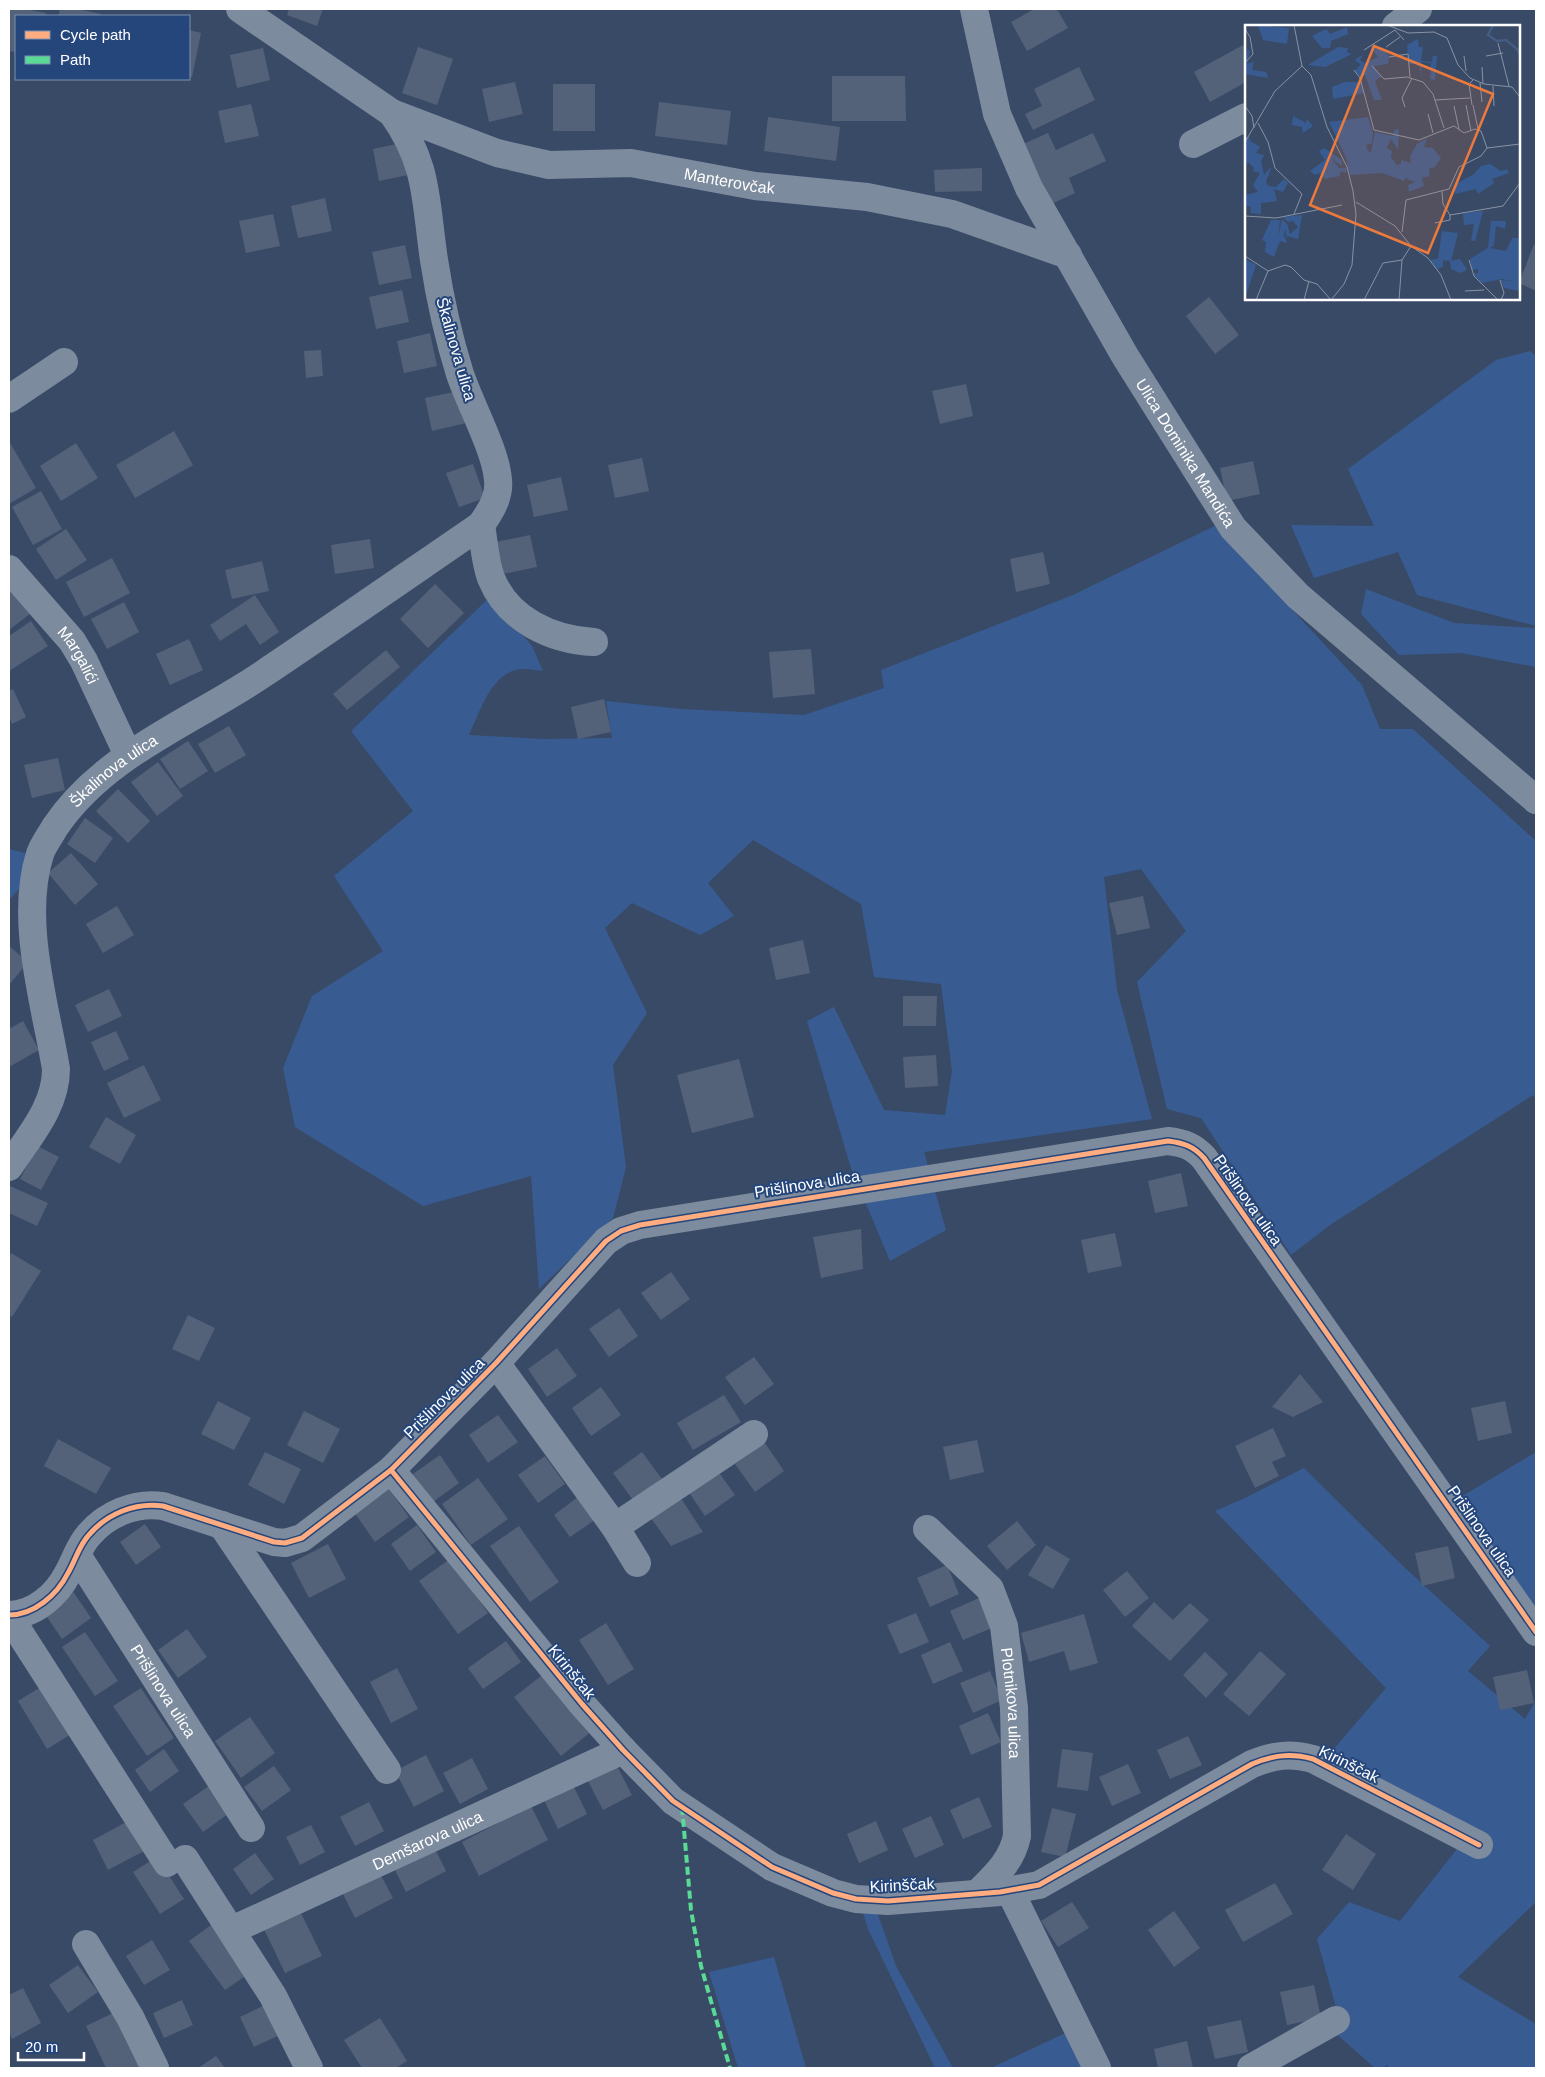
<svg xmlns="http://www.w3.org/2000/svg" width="1545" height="2077" viewBox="0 0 1545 2077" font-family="Arial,sans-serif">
  <rect width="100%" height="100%" fill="#394a67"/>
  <g fill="#385c92">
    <path d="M1530 351 1536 356V626L1417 595 1398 552 1314 578 1291 525 1374 526 1348 469 1496 360Z"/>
    <path d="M1233 517 1237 550 1362 685 1380 729H1413L1536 841V1100L1533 1095 1330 1225 1291 1255 1201 1118 1167 1109 1137 982 1186 931 1141 869 1104 877 1117 990 1152 1119 924 1152 946 1230 890 1261 851 1168 807 1021 834 1007 884 1110 945 1115 952 1071 941 984 874 977 861 904 753 840 708 883 734 916 700 935 632 903 605 928 647 1013 613 1065 626 1167 613 1218 539 1289 531 1176 423 1206 295 1127 283 1068 312 996 383 951 334 876 413 811 351 731 491 596 532 646 543 671C537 670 530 669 524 669 492 669 480 712 469 735L543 739 612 738 606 701 681 709 804 715 884 688 881 670 1073 595Z"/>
    <path d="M1366 589 1454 623 1536 628V667L1461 653 1399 655 1361 614Z"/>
    <path d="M9 849 29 854 20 888 9 900Z"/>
    <path d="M1536 1452V1619L1454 1501Z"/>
    <path d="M1304 1468 1403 1566 1490 1646 1468 1671 1525 1719 1536 1700V1902L1458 1977 1536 2024V2068H1392L1386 2065 1383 2068H1375L1334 2032 1339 2018 1317 1939 1349 1902 1400 1921 1457 1849 1327 1757 1386 1688 1215 1511 1245 1498Z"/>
    <path d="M876 1909 896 1966 953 2068H935L868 1929 862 1910Z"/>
    <path d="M774 1957 806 2068H738L709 1972Z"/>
    <path d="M1072 2030 1090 2068H991Z"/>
  </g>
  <g fill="#536279">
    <path d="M9 9H24L46 13 45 16H16V52L9 51Z"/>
    <path d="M60 9H77L101 14V16H58Z"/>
    <path d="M289 9H323L317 26 287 15Z"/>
    <path d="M1034 9H1057L1068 28 1027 51 1011 22Z"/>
    <path d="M189 30 201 33 192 77 189 76Z"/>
    <path d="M1243 45 1246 50V82L1210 102 1194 72Z"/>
    <path d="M418 47 453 59 437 105 402 93Z"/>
    <path d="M263 48 270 80 237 88 230 55Z"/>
    <path d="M1079 67 1095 100 1033 130 1025 114 1042 106 1034 89Z"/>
    <path d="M832 76H905L906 121H832Z"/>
    <path d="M515 82 523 114 489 122 482 89Z"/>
    <rect x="553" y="84" width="42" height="47"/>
    <path d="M659 102 731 111 727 145 655 136Z"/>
    <path d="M251 104 259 136 225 143 218 111Z"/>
    <path d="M768 117 840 127 836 161 764 151Z"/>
    <path d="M1048 133 1056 150 1093 133 1106 161 1069 178 1075 193 1049 205 1021 145Z"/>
    <path d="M406 142 413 174 379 181 373 149Z"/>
    <path d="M982 168V191L935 192 934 170Z"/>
    <path d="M325 198 332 231 298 238 291 206Z"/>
    <path d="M273 214 280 246 246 253 239 221Z"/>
    <path d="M1534 244 1536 245V291L1519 283Z"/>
    <path d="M405 245 412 278 379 285 372 252Z"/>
    <path d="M402 290 409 322 376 329 369 297Z"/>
    <path d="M1209 297 1239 335 1215 354 1186 316Z"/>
    <path d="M430 333 437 366 404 373 397 341Z"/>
    <path d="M321 350 323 376 306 378 304 351Z"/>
    <path d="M966 384 973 416 940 424 932 391Z"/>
    <path d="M459 391 466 423 432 431 425 398Z"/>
    <path d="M174 431 193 465 135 498 116 465Z"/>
    <path d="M9 441 36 488 9 504Z"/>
    <path d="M76 443 98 478 61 501 40 466Z"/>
    <path d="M642 458 649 491 615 498 608 465Z"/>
    <path d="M1253 461 1260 494 1227 501 1220 468Z"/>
    <path d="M473 464 485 498 459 507 446 473Z"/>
    <path d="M561 477 568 510 534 517 527 485Z"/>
    <path d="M41 491 62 529 33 545 12 507Z"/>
    <path d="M66 529 87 560 56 580 36 549Z"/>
    <path d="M530 535 537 567 503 574 496 542Z"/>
    <path d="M370 539 374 568 335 574 331 545Z"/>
    <path d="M1043 552 1050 584 1016 592 1010 559Z"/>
    <path d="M112 558 130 593 84 617 66 582Z"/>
    <path d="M262 561 269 591 232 599 225 570Z"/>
    <path d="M9 584 31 613 9 630Z"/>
    <path d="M435 584 464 613 428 648 400 619Z"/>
    <path d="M255 595 279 632 260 645 246 624 220 641 210 625Z"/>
    <path d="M124 602 139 632 107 649 91 619Z"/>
    <path d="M31 621 48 646 9 671V636Z"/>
    <path d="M189 639 203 670 170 685 156 654Z"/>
    <path d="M811 649 815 694 773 698 769 652Z"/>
    <path d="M386 650 400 667 347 710 333 694Z"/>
    <path d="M13 689 26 717 12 724 9 717V691Z"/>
    <path d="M604 699 611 732 578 739 571 707Z"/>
    <path d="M229 726 246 755 215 773 198 744Z"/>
    <path d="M188 741 208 771 180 789 160 759Z"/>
    <path d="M58 758 65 790 32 798 24 765Z"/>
    <path d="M158 762 183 796 157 816 131 782Z"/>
    <path d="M118 789 150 821 128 843 96 811Z"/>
    <path d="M85 818 113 838 95 863 67 844Z"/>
    <path d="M71 853 98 884 75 905 48 873Z"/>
    <path d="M1143 896 1150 928 1117 935 1109 903Z"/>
    <path d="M117 906 134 935 103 953 86 924Z"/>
    <path d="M803 940 810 973 776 980 769 948Z"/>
    <path d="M9 946 28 962 9 985Z"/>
    <path d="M109 989 122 1016 88 1032 75 1005Z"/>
    <path d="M903 996H937L936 1026H903Z"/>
    <path d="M23 1021 39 1050 9 1067V1029Z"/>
    <path d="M116 1031 129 1059 104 1071 91 1042Z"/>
    <path d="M936 1055 938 1086 905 1088 903 1057Z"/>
    <path d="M739 1059 754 1117 692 1133 677 1075Z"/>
    <path d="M144 1065 161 1100 124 1118 107 1083Z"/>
    <path d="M106 1117 136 1135 120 1164 89 1147Z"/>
    <path d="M37 1146 59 1157 41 1190 20 1179Z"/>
    <path d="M1181 1173 1188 1206 1155 1213 1148 1181Z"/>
    <path d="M10 1186 48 1203 37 1226 9 1213Z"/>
    <path d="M861 1229 863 1269 821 1278 813 1237Z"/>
    <path d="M1115 1233 1122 1266 1088 1273 1081 1240Z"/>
    <path d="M11 1253 41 1271 12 1317 9 1315V1257Z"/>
    <path d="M671 1272 690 1299 661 1320 641 1293Z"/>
    <path d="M619 1308 638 1336 609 1357 589 1329Z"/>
    <path d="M188 1315 215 1328 199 1361 172 1349Z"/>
    <path d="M557 1348 577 1376 547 1397 528 1369Z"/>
    <path d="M754 1357 774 1384 745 1405 725 1377Z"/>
    <path d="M1300 1374 1323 1402 1293 1417 1272 1407Z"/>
    <path d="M601 1387 621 1415 591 1436 572 1408Z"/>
    <path d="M724 1395 741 1422 693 1450 677 1423Z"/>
    <path d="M218 1401 251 1418 234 1450 201 1434Z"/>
    <path d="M1505 1401 1512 1433 1478 1441 1471 1408Z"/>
    <path d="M304 1411 340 1429 323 1463 287 1445Z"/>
    <path d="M498 1415 518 1442 488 1463 469 1435Z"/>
    <path d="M1273 1428 1286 1456 1272 1462 1279 1476 1255 1488 1235 1446Z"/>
    <path d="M58 1439 111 1468 96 1494 44 1466Z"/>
    <path d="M977 1440 984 1472 950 1480 943 1447Z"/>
    <path d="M765 1443 784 1471 755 1492 735 1464Z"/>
    <path d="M265 1452 301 1469 284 1504 248 1485Z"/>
    <path d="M642 1452 662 1479 633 1500 613 1473Z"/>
    <path d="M440 1455 459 1483 430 1504 410 1476Z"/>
    <path d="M545 1456 565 1484 538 1503 518 1475Z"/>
    <path d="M715 1467 735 1495 705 1516 686 1488Z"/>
    <path d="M478 1478 508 1519 471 1545 442 1504Z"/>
    <path d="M388 1488 409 1517 375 1542 354 1512Z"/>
    <path d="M582 1494 599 1517 570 1537 554 1515Z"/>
    <path d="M680 1497 703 1532 671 1546 651 1518Z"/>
    <path d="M1017 1521 1036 1545 1007 1570 987 1546Z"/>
    <path d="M145 1524 161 1547 136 1565 120 1542Z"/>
    <path d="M417 1525 436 1552 410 1571 391 1544Z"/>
    <path d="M519 1526 559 1582 530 1602 490 1546Z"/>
    <path d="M328 1544 346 1579 309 1598 291 1563Z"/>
    <path d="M1046 1545 1070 1559 1053 1589 1028 1575Z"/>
    <path d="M1448 1546 1455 1578 1422 1586 1415 1553Z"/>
    <path d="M450 1559 488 1613 458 1634 419 1581Z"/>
    <path d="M947 1565 959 1594 930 1607 917 1578Z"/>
    <path d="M1127 1571 1149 1598 1125 1617 1103 1590Z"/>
    <path d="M72 1590 91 1618 62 1639 43 1611Z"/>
    <path d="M979 1598 992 1628 963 1640 950 1611Z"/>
    <path d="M1154 1602 1173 1620 1190 1603 1209 1620 1170 1661 1132 1626Z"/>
    <path d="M916 1613 929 1642 900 1654 887 1625Z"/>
    <path d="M1084 1614 1098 1663 1070 1671 1064 1651 1029 1662 1021 1633Z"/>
    <path d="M606 1623 634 1669 608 1685 579 1640Z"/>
    <path d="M187 1629 207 1657 178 1678 158 1650Z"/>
    <path d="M85 1632 118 1681 95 1696 62 1647Z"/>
    <path d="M506 1641 521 1662 483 1689 468 1668Z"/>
    <path d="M950 1642 963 1671 933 1684 921 1655Z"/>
    <path d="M1260 1651 1286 1674 1249 1716 1223 1694Z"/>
    <path d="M1205 1652 1228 1674 1206 1698 1183 1675Z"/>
    <path d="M397 1668 418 1709 391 1723 370 1682Z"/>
    <path d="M1527 1670 1534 1703 1500 1710 1493 1677Z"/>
    <path d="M990 1671 1002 1700 973 1713 960 1683Z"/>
    <path d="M545 1673 592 1731 561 1756 514 1697Z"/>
    <path d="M44 1685 73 1733 47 1749 18 1701Z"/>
    <path d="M141 1688 174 1738 147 1756 113 1706Z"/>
    <path d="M988 1713 1001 1742 971 1755 959 1726Z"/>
    <path d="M250 1717 275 1753 241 1778 215 1741Z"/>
    <path d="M1188 1736 1202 1765 1170 1779 1157 1750Z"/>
    <path d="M164 1749 179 1771 150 1792 135 1770Z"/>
    <path d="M1062 1749 1093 1753 1088 1791 1057 1787Z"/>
    <path d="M426 1755 444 1791 414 1807 395 1771Z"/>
    <path d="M472 1758 488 1789 460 1804 443 1773Z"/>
    <path d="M1128 1764 1141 1793 1112 1806 1099 1777Z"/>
    <path d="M274 1766 291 1790 262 1811 244 1787Z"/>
    <path d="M617 1766 632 1795 603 1810 588 1781Z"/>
    <path d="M213 1783 232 1811 203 1832 183 1804Z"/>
    <path d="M573 1785 587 1814 558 1829 544 1800Z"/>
    <path d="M979 1797 992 1827 963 1839 950 1810Z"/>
    <path d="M369 1802 384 1831 355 1846 340 1817Z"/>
    <path d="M531 1806 548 1840 479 1876 462 1842Z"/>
    <path d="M1052 1808 1076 1814 1065 1857 1041 1852Z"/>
    <path d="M931 1816 944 1845 915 1858 902 1829Z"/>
    <path d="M128 1821 144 1851 108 1870 93 1840Z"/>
    <path d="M876 1821 888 1850 859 1863 847 1834Z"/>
    <path d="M311 1825 325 1852 300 1865 286 1837Z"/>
    <path d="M1346 1834 1376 1854 1353 1890 1322 1870Z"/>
    <path d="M432 1843 446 1871 406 1892 392 1864Z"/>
    <path d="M255 1853 274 1879 251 1895 233 1869Z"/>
    <path d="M157 1857 184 1899 160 1914 133 1872Z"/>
    <path d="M378 1870 393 1898 355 1918 341 1890Z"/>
    <path d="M1275 1883 1293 1914 1243 1942 1225 1910Z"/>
    <path d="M1072 1902 1089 1928 1058 1947 1041 1921Z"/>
    <path d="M299 1909 322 1956 285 1973 263 1927Z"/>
    <path d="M1174 1911 1200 1948 1174 1967 1148 1930Z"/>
    <path d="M218 1920 254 1970 225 1990 189 1941Z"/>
    <path d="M152 1940 170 1970 144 1985 126 1956Z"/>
    <path d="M78 1965 98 1992 68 2013 49 1985Z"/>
    <path d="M1314 1985 1321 2018 1287 2025 1280 1992Z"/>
    <path d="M23 1988 41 2023 12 2039 9 2032V1995Z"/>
    <path d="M182 2000 193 2025 164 2038 153 2013Z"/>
    <path d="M271 2002 286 2032 254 2047 240 2017Z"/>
    <path d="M115 2012 141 2068H106L86 2026Z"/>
    <path d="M380 2018 407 2061 396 2068H362L344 2040Z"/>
    <path d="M1241 2020 1248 2052 1215 2059 1207 2027Z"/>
    <path d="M1187 2041 1193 2068H1158L1154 2049Z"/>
    <path d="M216 2056 225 2068H198Z"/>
  </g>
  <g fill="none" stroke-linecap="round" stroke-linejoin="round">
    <g stroke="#7d8b9e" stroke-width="28">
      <path id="s1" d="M240 9 392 113 497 153 549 165 631 163 755 186 867 197 952 214 1068 255"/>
      <path id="s2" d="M974 9 997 114 1029 188 1125 356 1233 528 1298 596 1536 800"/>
      <path d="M1396 26 1418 9"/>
      <path d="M1193 144 1246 117"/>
      <path d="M9 399 64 362"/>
      <path d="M481 525C484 542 485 562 491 578 508 620 552 640 594 642"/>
      <path id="s3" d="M9 569 72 641 84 661 128 755"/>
      <path id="s4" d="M9 1167C29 1136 56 1107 56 1069 45 1003 19 920 40 854 43 845 50 836 55 827 104 754 192 722 263 674 336 625 408 575 481 525 490 512 500 497 498 480 496 451 470 404 460 374 448 336 440 299 434 260 425 200 429 165 392 113"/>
      <path d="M496 1363 615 1527 637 1563"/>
      <path d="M391 1470 582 1704 623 1750 673 1801 772 1867 833 1893 856 1899 888 1901 1000 1892 1039 1885 1252 1764C1274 1755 1290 1753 1313 1759L1479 1845"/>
      <path d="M222 1525 387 1770"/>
      <path d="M615 1527 754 1434"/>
      <path id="s5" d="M927 1529 990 1589 1004 1626 1014 1708 1017 1836C1012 1861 995 1876 977 1894"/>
      <path id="s6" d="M77 1555 251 1828"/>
      <path d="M9 1615C34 1615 57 1595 68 1573 75 1561 79 1546 88 1536 106 1514 135 1502 163 1506L274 1542 285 1543 302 1538 391 1470 496 1363 606 1241 621 1231 640 1225 1168 1141C1184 1143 1193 1146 1204 1158L1536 1632"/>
      <path d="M9 1616 167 1863"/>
      <path d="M185 1859 273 1996 309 2068"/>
      <path d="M1010 1891 1097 2068"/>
      <path id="s7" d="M232 1930 623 1750"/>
      <path d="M86 1944 130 2017 155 2068"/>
      <path d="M1251 2068 1336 2020"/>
    </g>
    <path stroke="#5adb95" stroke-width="4" stroke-dasharray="8 4" stroke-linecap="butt" d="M682 1807 691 1910 701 1966 730 2068"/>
    <defs>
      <g id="cycleway">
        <path d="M391 1470 582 1704 623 1750 673 1801 772 1867 833 1893 856 1899 888 1901 1000 1892 1039 1885 1252 1764C1274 1755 1290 1753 1313 1759L1479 1845"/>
        <path d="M9 1615C34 1615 57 1595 68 1573 75 1561 79 1546 88 1536 106 1514 135 1502 163 1506L274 1542 285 1543 302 1538 391 1470 496 1363 606 1241 621 1231 640 1225 1168 1141C1184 1143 1193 1146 1204 1158L1536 1632"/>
      </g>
    </defs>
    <use href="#cycleway" stroke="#25467b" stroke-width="8"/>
    <use href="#cycleway" stroke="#ffac80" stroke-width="5"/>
  </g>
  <g text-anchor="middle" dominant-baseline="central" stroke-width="4" stroke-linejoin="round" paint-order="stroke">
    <g font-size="16" fill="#fff" stroke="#25467b">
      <text stroke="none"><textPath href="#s1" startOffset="532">Manterovčak</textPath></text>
      <text transform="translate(456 349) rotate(74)">Škalinova ulica</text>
      <text stroke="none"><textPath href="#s2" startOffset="496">Ulica Dominika Mandića</textPath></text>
      <text stroke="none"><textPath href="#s3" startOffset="111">Margalići</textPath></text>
      <text stroke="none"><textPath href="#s4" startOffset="441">Škalinova ulica</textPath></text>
      <text transform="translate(807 1184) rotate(-9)">Prišlinova ulica</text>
      <text transform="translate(1248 1200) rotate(55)">Prišlinova ulica</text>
      <text transform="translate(444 1398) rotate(-45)">Prišlinova ulica</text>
      <text transform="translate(1482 1531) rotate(55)">Prišlinova ulica</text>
      <text transform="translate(572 1672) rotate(51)">Kirinščak</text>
      <text stroke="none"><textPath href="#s6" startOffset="161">Prišlinova ulica</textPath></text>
      <text stroke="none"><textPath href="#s5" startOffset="204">Plotnikova ulica</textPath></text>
      <text transform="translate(1349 1764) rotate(26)">Kirinščak</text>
      <text stroke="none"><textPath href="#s7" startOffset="215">Demšarova ulica</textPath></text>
      <text transform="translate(902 1885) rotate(-3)">Kirinščak</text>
    </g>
  </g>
  <g transform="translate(1245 25)">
    <rect width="275" height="275" fill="#394a67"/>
    <path d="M13 0 44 3 42 19 18 15ZM102 2 103 9 86 16 85 23H77L67 11 81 4 85 9ZM173 14 174 22H178L176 36 187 37 188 31H192L190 55 185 54 186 38 176 37 177 55 174 39H164L162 20ZM125 21 138 23 144 31 143 39 129 41 136 52 130 56 137 75H129L120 50 116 52 110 46 116 39 110 36 112 33 118 30 115 35 119 38 133 32ZM93 22 103 23 102 27 107 29 80 42 63 40ZM2 24 5 26 2 39 9 37 7 45 21 47 23 53 0 49ZM100 57H116L119 68 88 74 87 62ZM48 91 61 98 62 94 68 101 58 108 57 102 47 100ZM123 92 128 107 127 118 121 120 123 126 126 127 130 107 148 111 149 105 154 104 153 125 146 114 142 123 147 126 146 132 152 140 156 139V135L166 138 165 131 172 119 182 113 179 122 188 123 196 133 190 142 184 144 185 151 177 153 179 161 164 167 163 160 170 157 160 153 159 156 137 148 105 150 100 130 84 97ZM4 111 5 116 15 122 11 128 19 130 16 137 19 150 27 141 21 157 23 161 31 162 39 154 43 158 38 167 29 164 32 176 16 178V189L6 188 5 181H0V170L13 167 8 160 15 148 8 146 9 143 4 138 0 139 1 113ZM79 123 97 135V141L87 134 94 143H101V148L95 146V151L80 154 74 148 70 150 65 146 80 135 74 126ZM245 139 256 146 262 144 264 148 247 154 249 158 233 169 231 164 210 169 209 160 229 149 236 141ZM238 186 230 216H226L229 199 219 200 218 188ZM57 190 53 214 42 211V215L40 202 42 198 45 209 53 202 48 196 43 197 38 192ZM37 194 41 198 39 210 42 218 35 216 29 232 20 227 21 217 17 215 26 195H35L33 212ZM246 196H261L260 204 251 201 249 220 245 223 261 226 267 213H275V266L259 263 256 255 271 257 257 254 237 258 228 249 233 248V244L227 245 225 234 243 223ZM197 206 213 208 206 236 215 234 222 244 220 246 215 248 206 244 205 236 198 235V242L192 244 185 235 193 234ZM0 234 11 240 1 270 0 269Z" fill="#385c92"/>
    <path fill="none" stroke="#435c82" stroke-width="2.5" d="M248 0 243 10 252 16 261 15 273 25 275 31"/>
    <path fill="none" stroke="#8892a4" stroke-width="1" d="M49 0 57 41 66 50 82 102 102 142 108 166 111 189 107 240 99 259 86 275M142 0 163 8 189 7 202 13 213 40 225 53 239 59 267 62 275 72M0 4 5 12 8 29 0 38M253 18 264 61M141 22 155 12M119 25 150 5 159 15M219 31 221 46M241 31 258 28M144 32 163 29 165 52M127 41 139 54 162 52 178 57 188 69 199 103M237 42 238 59M109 45 115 53 129 105 174 115 209 101 219 108 230 104 236 106 242 123 275 119M235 58 237 77M248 61 249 81M190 75 225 73M221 80 226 106M227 80 224 59 228 55M228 80 233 104M0 81 7 91 9 103M209 81 214 104M160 82 157 73 167 53M183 89 188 108M13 98 23 117 30 143 57 169 49 189M0 117 30 66 57 41M197 166 198 179 205 190 258 181 275 158M111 177 150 201 166 221 183 233 196 250 206 275M0 191 31 193 97 180M190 198 205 195V190M157 207 161 175 204 164 214 142 236 131 242 123M0 231 23 246 40 240 46 242 59 255 72 259 86 275M224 235 229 251 253 275M255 255 259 268 256 275M220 266 239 265M11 275 23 246M59 275 64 256M119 275 138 238 157 235M154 275 157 235 166 221"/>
    <path fill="#ed7a3d" fill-opacity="0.15" stroke="#ed7a3d" stroke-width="2.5" d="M129 21 248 69 183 228 65 180Z"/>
    <rect width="275" height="275" fill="none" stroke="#fff" stroke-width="2.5"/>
  </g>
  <rect width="1545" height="2077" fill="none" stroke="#ffffff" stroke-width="20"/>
  <rect x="15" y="15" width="175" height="65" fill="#25467b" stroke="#7c90b0"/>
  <rect x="25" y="31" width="25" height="8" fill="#ffac80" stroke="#7c90b0"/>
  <text x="60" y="40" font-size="15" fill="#ffffff">Cycle path</text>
  <rect x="25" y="56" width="25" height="8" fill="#5adb95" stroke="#7c90b0"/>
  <text x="60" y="65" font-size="15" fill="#ffffff">Path</text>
  <path d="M18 2052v8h66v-8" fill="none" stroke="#ffffff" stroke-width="2.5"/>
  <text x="25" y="2052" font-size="15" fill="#ffffff" stroke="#25467b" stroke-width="4" paint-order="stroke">20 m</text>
</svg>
